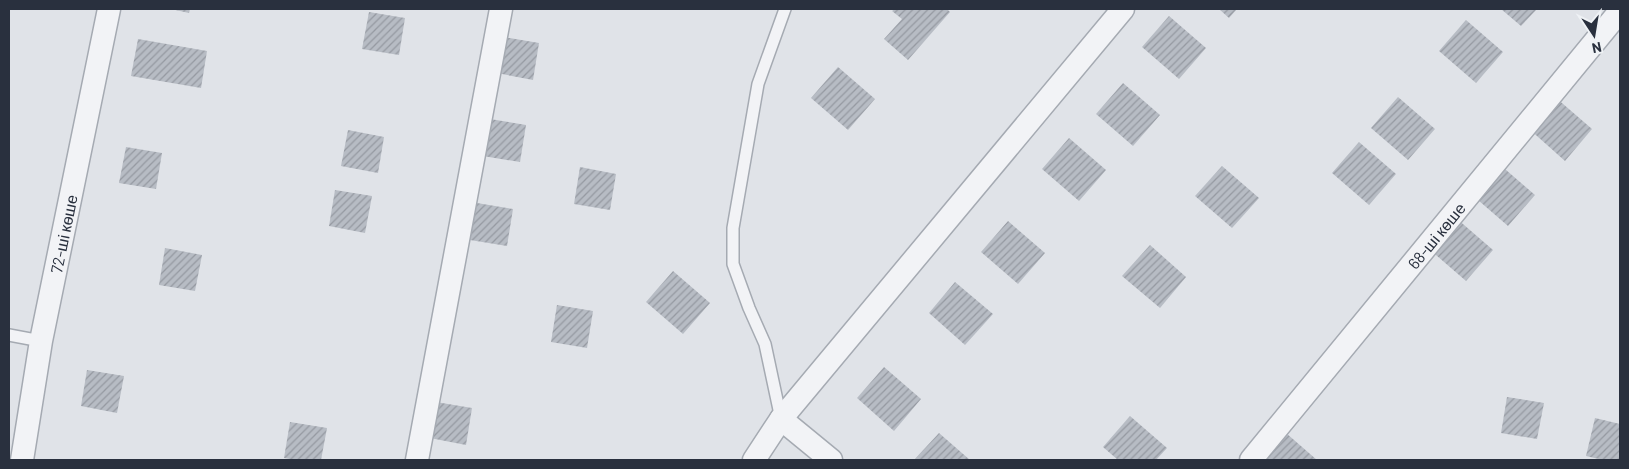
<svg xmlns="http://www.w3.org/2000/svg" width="1629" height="469" viewBox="0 0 1629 469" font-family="Barlow,sans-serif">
  <defs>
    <pattern id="building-hatch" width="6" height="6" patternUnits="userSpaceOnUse" patternTransform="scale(1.25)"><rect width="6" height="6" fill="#b7bcc4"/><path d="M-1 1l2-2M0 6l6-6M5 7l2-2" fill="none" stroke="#9599a1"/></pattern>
  </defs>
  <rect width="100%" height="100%" fill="#e0e3e8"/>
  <g fill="url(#building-hatch)">
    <path d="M171 9H190L189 13Z"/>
    <path d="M895 9H947L950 12 908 60 884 39 902 19 892 11Z"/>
    <path d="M1219 9H1237L1229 18Z"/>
    <path d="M1501 9H1537L1521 26Z"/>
    <path d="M369 12 405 18 399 55 362 49Z"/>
    <path d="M1169 16 1206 48 1179 79 1142 47Z"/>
    <path d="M1466 20 1503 52 1476 83 1439 51Z"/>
    <path d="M503 37 539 43 533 80 497 73Z"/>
    <path d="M138 39 207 51 201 88 131 76Z"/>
    <path d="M838 67 875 99 848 130 811 98Z"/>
    <path d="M1123 83 1160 115 1133 146 1096 114Z"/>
    <path d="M1398 97 1435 129 1408 160 1371 128Z"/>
    <path d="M1555 97 1592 129 1565 161 1528 128Z"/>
    <path d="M490 119 526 125 520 162 483 156Z"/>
    <path d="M348 130 384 137 378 173 341 166Z"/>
    <path d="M1069 138 1106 170 1079 201 1042 169Z"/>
    <path d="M1359 142 1396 174 1369 205 1332 173Z"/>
    <path d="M126 147 162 153 156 189 119 183Z"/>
    <path d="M1498 163 1535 195 1508 226 1471 194Z"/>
    <path d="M1222 166 1259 198 1232 228 1195 196Z"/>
    <path d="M580 167 616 174 610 210 574 204Z"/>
    <path d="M335 190 372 196 365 233 329 226Z"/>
    <path d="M477 203 513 209 507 246 470 240Z"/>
    <path d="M1456 218 1493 250 1466 281 1429 249Z"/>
    <path d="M1008 221 1045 253 1018 284 981 252Z"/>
    <path d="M1150 245 1186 277 1160 308 1122 276Z"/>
    <path d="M165 248 202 255 195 291 159 285Z"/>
    <path d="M673 271 710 303 683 334 646 302Z"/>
    <path d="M955 282 993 314 965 345 929 313Z"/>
    <path d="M557 305 593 311 587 348 551 342Z"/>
    <path d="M884 367 921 399 894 431 857 398Z"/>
    <path d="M87 370 124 376 117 413 81 406Z"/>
    <path d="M1507 397 1544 403 1537 439 1501 433Z"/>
    <path d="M436 402 472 408 466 445 430 438Z"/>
    <path d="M1130 416 1167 448 1156 460H1118L1103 447Z"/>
    <path d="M1595 418 1620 424V460H1603L1586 456Z"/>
    <path d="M290 422 327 428 321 460H296L284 458Z"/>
    <path d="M939 433 970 460H914Z"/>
    <path d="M1286 433 1317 460H1262Z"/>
  </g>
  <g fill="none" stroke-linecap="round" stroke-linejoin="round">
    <defs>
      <g id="lane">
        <path d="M9 335 41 341"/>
        <path d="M781 419 765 344 749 308 733 264V228L758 84 785 9"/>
      </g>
      <g id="street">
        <path d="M781 419 831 460"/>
        <path id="s1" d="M22 460 41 341 109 9"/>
        <path d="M417 460 501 9"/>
        <path d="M754 460 781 419 1123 9"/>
        <path id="s2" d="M1251 460 1620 11"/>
      </g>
    </defs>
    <use href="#lane" stroke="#a5aab2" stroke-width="14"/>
    <use href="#street" stroke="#a5aab2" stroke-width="25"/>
    <use href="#lane" stroke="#f2f3f6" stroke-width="11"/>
    <use href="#street" stroke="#f2f3f6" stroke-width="22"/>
  </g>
  <g text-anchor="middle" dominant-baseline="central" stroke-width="5" stroke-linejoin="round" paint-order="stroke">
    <g font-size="16" fill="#29303e" stroke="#eff2f5">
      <text stroke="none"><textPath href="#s1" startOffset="230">72-ші көше</textPath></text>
      <text stroke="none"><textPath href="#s2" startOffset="291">68-ші көше</textPath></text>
    </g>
  </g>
  <rect width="1629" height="469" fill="none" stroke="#29303e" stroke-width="20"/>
  <g transform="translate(1594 35) rotate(168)" stroke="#eff2f5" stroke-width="4" paint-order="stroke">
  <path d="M0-4L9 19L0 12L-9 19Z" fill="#29303e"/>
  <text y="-8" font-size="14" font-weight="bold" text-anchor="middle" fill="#29303e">N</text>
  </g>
</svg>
